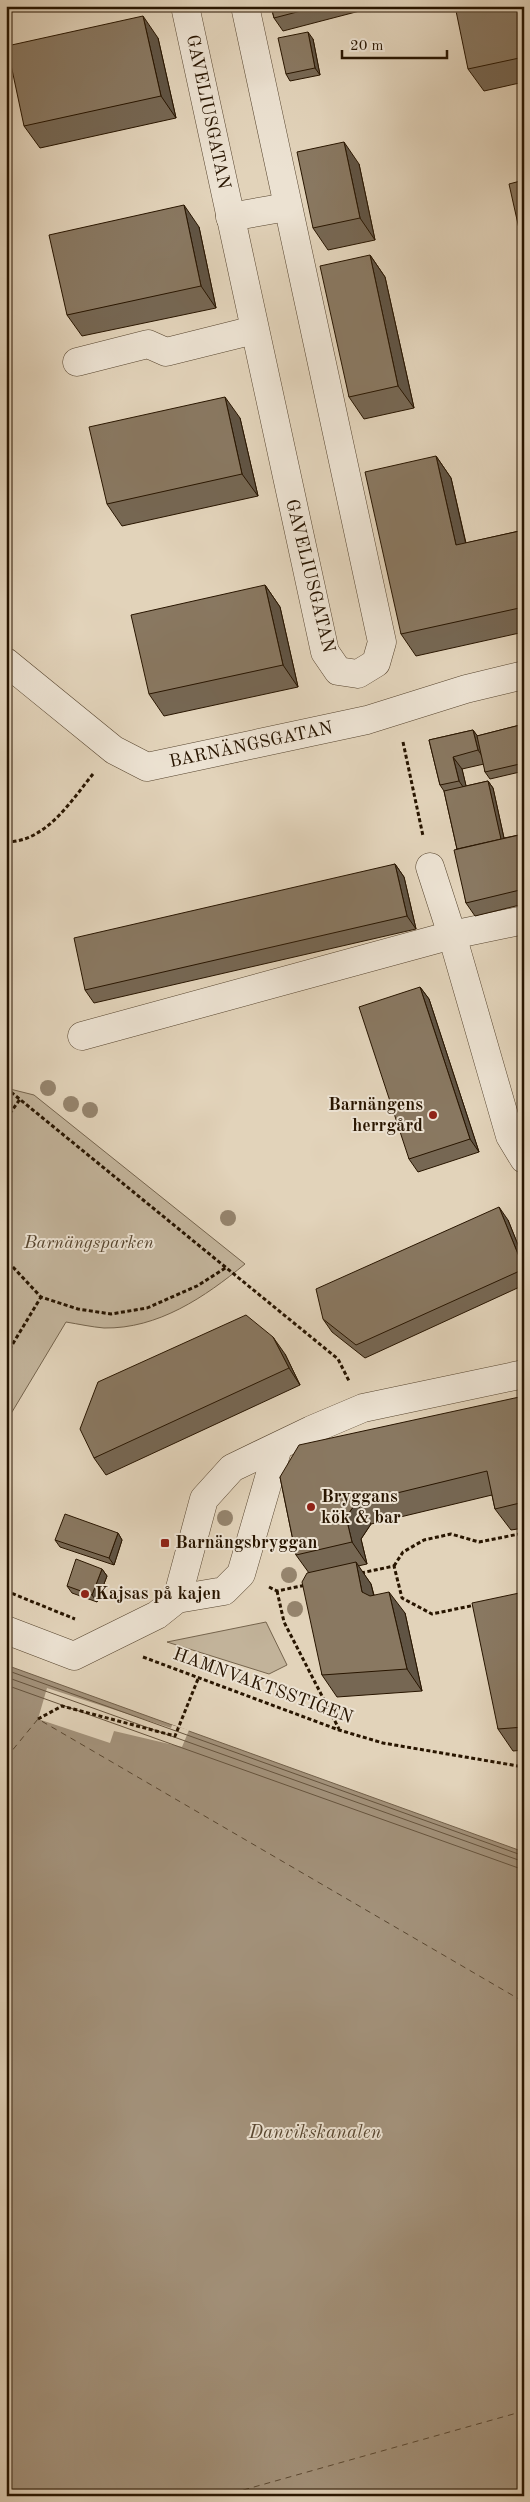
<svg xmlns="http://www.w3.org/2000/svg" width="530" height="2502" viewBox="0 0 530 2502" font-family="'Old Standard TT',serif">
  <rect width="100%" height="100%" fill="#e2d3ba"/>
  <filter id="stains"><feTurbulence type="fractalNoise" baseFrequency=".004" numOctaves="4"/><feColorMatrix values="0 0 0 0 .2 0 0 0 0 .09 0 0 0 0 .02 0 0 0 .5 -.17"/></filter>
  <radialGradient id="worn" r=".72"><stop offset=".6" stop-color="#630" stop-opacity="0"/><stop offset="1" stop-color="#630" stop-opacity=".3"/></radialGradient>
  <g fill="#c2b39a" stroke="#75644d">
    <path d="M6 1088 34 1095 245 1264C205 1297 158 1329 104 1328 92 1327 78 1324 66 1322L6 1422Z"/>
    <path d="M266 1622 287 1665 269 1674 167 1642Z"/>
  </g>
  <path fill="#a3927b" stroke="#72604a" d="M6 1665 524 1852V2496H6Z"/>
  <path fill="#e2d3ba" d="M47 1688 171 1728 172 1725 189 1730 182 1747 114 1731 110 1743 38 1719Z"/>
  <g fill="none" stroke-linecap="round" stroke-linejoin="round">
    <g stroke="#66543e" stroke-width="1">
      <path d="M6 1670 524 1856"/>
      <path d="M6 1677 524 1862"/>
      <path d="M6 1685 524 1870"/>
    </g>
    <g stroke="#594731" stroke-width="1" stroke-dasharray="6 5" stroke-linecap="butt">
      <path d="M6 1758 38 1719 524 2002"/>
      <path d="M222 2496 524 2411"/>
    </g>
    <defs>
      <g id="minor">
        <path d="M185 6 325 652 338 671 358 674 376 663 382 642 245 6"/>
        <path d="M230 217 287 207"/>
        <path d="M77 362 148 344 166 352 254 330"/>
        <path d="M6 662 114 750 147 767 367 720 466 689 524 675"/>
        <path d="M430 867 452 935 510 1136 524 1159"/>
        <path d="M82 1036 452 935 524 920"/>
        <path d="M177 1599 204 1499 232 1468 311 1430 363 1408 524 1374"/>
        <path d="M6 1630 74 1656 157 1615 177 1599 224 1591 241 1574 278 1447"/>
      </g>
    </defs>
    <use href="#minor" stroke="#56442e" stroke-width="29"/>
    <g stroke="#281500" stroke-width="3" stroke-dasharray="4 2.5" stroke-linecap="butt">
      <path d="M403 742 423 836"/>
      <path d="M6 842C46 842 71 801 93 774"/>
      <path d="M6 1088 338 1359 349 1381"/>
      <path d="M6 1119 20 1099"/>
      <path d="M6 1256 11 1265 41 1297 78 1309 111 1314 147 1308 197 1286 227 1267"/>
      <path d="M6 1355 41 1297"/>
      <path d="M394 1566 403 1552 424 1540 451 1534 479 1542 524 1533"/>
      <path d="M361 1573 394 1566 402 1598 432 1614 475 1605"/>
      <path d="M269 1587 277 1591 306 1585"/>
      <path d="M6 1591 75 1619"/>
      <path d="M277 1591 284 1622 339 1729"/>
      <path d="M143 1657 339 1730 383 1743 524 1767"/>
      <path d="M38 1719 62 1706 175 1736 198 1679"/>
    </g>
    <use href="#minor" stroke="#ece2d2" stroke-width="28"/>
  </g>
  <g fill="#95846d">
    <circle cx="48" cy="1088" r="8"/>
    <circle cx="71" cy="1104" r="8"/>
    <circle cx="90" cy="1110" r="8"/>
    <circle cx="228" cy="1218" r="8"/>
    <circle cx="225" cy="1518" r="8"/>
    <circle cx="289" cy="1575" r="8"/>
    <circle cx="295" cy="1609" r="8"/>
  </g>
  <g fill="#766753" stroke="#281500">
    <path d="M271 6H375V7L283 31 274 18Z"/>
    <path d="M524 6V82L484 91 468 69Z"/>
    <path d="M158 38 176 118 40 148 24 126Z"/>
    <path d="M313 39 320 75 290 81 286 74Z"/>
    <path d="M359 164 375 240 328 250 313 228Z"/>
    <path d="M199 227 216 308 82 336 67 315Z"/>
    <path d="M370 255 385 277 414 408 364 419 349 397Z"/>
    <path d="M240 418 258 496 122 526 107 504Z"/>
    <path d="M436 456 451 478 466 543 524 530V632L416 656 401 634Z"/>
    <path d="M265 585 280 607 298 687 164 716 149 694Z"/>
    <path d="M524 724V771L490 779 485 772 484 764 462 769 466 786 488 781 493 788 504 838 519 835 524 841V904L475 916 466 903 457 849 444 791 440 785 429 740 473 730 477 736Z"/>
    <path d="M395 864 404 877 416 929 94 1003 85 990Z"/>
    <path d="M420 987 429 999 479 1152 418 1172 409 1159Z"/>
    <path d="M508 1220 524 1260V1285L365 1358 332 1332 323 1319Z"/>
    <path d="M285 1354 300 1385 106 1475 94 1458Z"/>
    <path d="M524 1396V1528L511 1530 495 1509 492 1495 371 1524 361 1539 367 1564 358 1566 371 1584 374 1595 405 1613 422 1691 337 1697 322 1675 309 1573 296 1555 280 1477Z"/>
    <path d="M118 1533 122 1540 114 1565 60 1547 55 1540Z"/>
    <path d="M102 1569 107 1576 97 1602 72 1593 67 1586Z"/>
    <path d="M524 1592V1750L513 1751 498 1729Z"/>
  </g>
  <g fill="#605444" stroke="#281500">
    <path d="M143 16 158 38 176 118 161 96Z"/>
    <path d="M308 32 313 39 320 75 315 68Z"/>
    <path d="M344 142 359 164 375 240 360 218Z"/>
    <path d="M184 205 199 227 216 308 201 286Z"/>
    <path d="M370 255 385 277 414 408 398 386Z"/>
    <path d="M225 397 240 418 258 496 242 474Z"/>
    <path d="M436 456 451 478 471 567 456 545Z"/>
    <path d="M265 585 280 607 298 687 283 665Z"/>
    <path d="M473 730 482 742 487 763 478 750Z"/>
    <path d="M453 757 462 769 468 794 459 781Z"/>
    <path d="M488 781 493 788 507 852 502 846Z"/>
    <path d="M519 835 524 841V853Z"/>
    <path d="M395 864 404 877 416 929 407 916Z"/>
    <path d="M420 987 429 999 479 1152 470 1139Z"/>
    <path d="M499 1207 508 1220 524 1260V1269Z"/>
    <path d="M273 1337 285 1354 300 1385 289 1368Z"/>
    <path d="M356 1503 371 1524 361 1539 367 1564 352 1542 346 1517Z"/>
    <path d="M118 1533 122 1540 114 1565 109 1558Z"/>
    <path d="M356 1562 371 1584 378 1614 362 1592Z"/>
    <path d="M102 1569 107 1576 97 1602 92 1595Z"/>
    <path d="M389 1592 405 1613 422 1691 407 1669Z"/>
  </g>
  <g fill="#897861" stroke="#281500">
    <path d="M271 6H320L274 18Z"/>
    <path d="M455 6H524V57L468 69Z"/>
    <path d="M143 16 161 96 24 126 7 46Z"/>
    <path d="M308 32 315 68 286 74 278 38Z"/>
    <path d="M344 142 360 218 313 228 297 152Z"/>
    <path d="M524 180V251L509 184Z"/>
    <path d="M184 205 201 286 67 315 49 235Z"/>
    <path d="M370 255 398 386 349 397 320 266Z"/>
    <path d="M225 397 242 474 107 504 89 427Z"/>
    <path d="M436 456 456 545 524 530V607L401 634 365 472Z"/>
    <path d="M265 585 283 665 149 694 131 615Z"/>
    <path d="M524 724V763L485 772 477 736Z"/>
    <path d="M473 730 478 750 453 757 459 781 440 785 429 740Z"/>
    <path d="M488 781 501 839 457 849 444 791Z"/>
    <path d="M519 835 524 853V889L466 903 454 850Z"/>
    <path d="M395 864 407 916 85 990 74 938Z"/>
    <path d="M420 987 470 1139 409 1159 359 1007Z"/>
    <path d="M499 1207 524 1269 356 1345 323 1319 316 1289Z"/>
    <path d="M246 1315 273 1337 289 1368 94 1458 80 1429 98 1382Z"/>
    <path d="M524 1396V1502L495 1509 487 1471 356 1503 346 1517 352 1542 296 1555 280 1477 299 1445Z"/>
    <path d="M65 1514 118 1533 109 1558 55 1540Z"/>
    <path d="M76 1559 102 1569 92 1595 67 1586Z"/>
    <path d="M356 1562 362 1592 370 1596 389 1592 407 1669 322 1675 302 1582 307 1573Z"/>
    <path d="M524 1592V1727L498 1729 472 1603Z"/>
  </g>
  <g fill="#8f2418" stroke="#ece2d2" stroke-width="2">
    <circle cx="433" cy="1115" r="5"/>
    <circle cx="311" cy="1507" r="5"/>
    <rect x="160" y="1538" width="10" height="10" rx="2.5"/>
    <circle cx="85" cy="1594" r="5"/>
  </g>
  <g text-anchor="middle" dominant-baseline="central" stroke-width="4" stroke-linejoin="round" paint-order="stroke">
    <g font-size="18" fill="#281500" stroke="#ece2d2">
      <text transform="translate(208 112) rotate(78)">GAVELIUSGATAN</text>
      <text transform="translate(310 576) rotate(76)">GAVELIUSGATAN</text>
      <text transform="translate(251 745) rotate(-12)">BARNÄNGSGATAN</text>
      <text transform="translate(263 1686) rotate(20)">HAMNVAKTSSTIGEN</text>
    </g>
    <g font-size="18" font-weight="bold" fill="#281500" stroke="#ece2d2" text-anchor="start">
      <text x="423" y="1105" text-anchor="end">Barnängens<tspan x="423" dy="21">herrgård</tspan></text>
      <text x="321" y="1497">Bryggans<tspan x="321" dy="21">kök &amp; bar</tspan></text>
      <text x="175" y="1543">Barnängsbryggan</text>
      <text x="95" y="1594">Kajsas på kajen</text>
    </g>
    <g font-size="18" font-style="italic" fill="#56442e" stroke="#ece2d2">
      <text x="89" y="1243">Barnängsparken</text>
    </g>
    <g font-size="19" font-style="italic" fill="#594731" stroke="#ece2d2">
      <text x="315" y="2133">Danvikskanalen</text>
    </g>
  </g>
  <rect width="530" height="2502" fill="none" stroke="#e2d3ba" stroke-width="25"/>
  <rect x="8" y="8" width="515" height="2487" fill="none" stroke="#281500" stroke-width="2.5"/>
  <rect x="12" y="12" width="505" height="2477" fill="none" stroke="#281500"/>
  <path d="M342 50v8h105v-8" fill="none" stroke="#281500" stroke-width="2.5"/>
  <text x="350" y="50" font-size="15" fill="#281500" stroke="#ece2d2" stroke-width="4" paint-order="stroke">20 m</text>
  <rect width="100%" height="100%" filter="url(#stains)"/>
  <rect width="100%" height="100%" fill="url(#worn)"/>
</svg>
